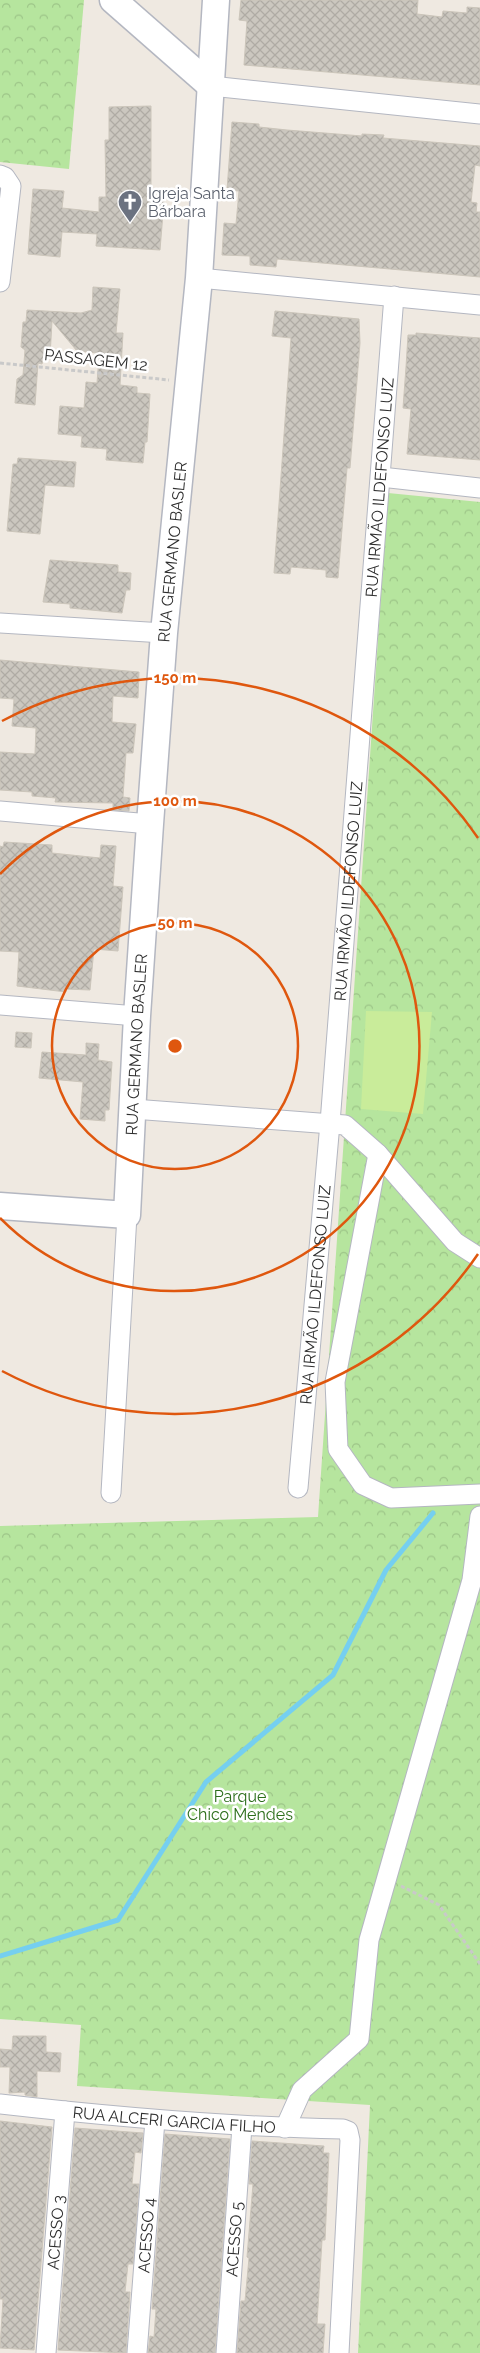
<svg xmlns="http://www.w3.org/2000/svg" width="480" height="2353" viewBox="0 0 480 2353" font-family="Raleway,sans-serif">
  <defs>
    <pattern id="park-crowns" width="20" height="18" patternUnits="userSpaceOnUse" patternTransform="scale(1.25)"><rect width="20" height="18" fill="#b6e59e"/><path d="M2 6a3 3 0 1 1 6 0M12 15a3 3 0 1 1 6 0" fill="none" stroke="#9dc588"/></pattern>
    <pattern id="building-cross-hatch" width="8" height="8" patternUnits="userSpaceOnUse" patternTransform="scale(1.25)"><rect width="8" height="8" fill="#cbc7bf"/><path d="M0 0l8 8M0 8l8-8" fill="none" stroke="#afaba4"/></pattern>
  </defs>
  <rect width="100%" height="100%" fill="#efe9e1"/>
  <g fill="url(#park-crowns)">
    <path d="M0 0H84L69 169 0 162Z"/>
    <path d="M388 493 480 502V2353H358L370 2105 77 2086 81 2025 0 2019V1526L318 1517Z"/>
  </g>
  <path fill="#c9ec9a" d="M366 1011 432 1012 423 1114 361 1109Z"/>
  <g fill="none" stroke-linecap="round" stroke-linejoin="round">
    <path stroke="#75cff0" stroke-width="5" d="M0 1956 118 1920 206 1782 333 1675 386 1570 433 1513"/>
  </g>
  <g fill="url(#building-cross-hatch)" stroke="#cbc5ba">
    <path d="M241 0H418L417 14 442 17 443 11 467 13V7L480 8V85L244 65 247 21 239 20Z"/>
    <path d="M151 106V200L164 201 160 250 96 246 97 234 62 232 60 257 28 254 33 189 64 191 62 208 99 212V197H106L105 140H109V107Z"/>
    <path d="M232 122 259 124V127L287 130 362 136V134L384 135 383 138 480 146V166L475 165 471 202 477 203 476 212H480V277L277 259 276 267 250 265V256L222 255 224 223 236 224 239 191 227 190Z"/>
    <path d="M93 287 120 289 116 333H123L120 385 137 387V393L150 394 147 442H145L143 463 106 460 107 449 81 447 82 436 58 434 60 406 84 408 86 382 97 383 99 356H97V353L77 351 52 321 50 357 43 360 42 364 38 363 35 405 15 403 17 379 23 375 25 350 21 347 23 322H26L27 310 81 313 92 310Z"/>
    <path d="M275 311 359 319 360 343 350 468H347L338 578 326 577V570L291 567 290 574 274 573 291 338 272 336Z"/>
    <path d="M416 333 480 338V460L407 454 411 409 403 408 406 367 408 335H416Z"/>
    <path d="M18 458 76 462 74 487 45 485 40 534 7 531 13 464H17Z"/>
    <path d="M50 560 118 565V572L131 573 130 590H126L122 613 70 608V604L43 602Z"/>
    <path d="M0 660 139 672 138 698 113 696 112 722 136 724 133 753H126L123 797 130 798 129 811 113 810V803L55 802 56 798 32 796V792L0 790V752L35 754 36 728 12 726 14 699 0 698Z"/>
    <path d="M4 842 52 845V853L100 858 101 845 116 846 113 886 123 887 118 951 94 949 90 990 66 989V992L17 986 19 952 0 951V846L3 847Z"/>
    <path d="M16 1032 32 1033 31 1048 15 1047Z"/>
    <path d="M86 1043 99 1044 98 1060 112 1062 109 1110H105V1121L80 1119 83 1082 39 1078 42 1052 86 1055Z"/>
    <path d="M13 2036H46V2052L61 2053 60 2072 37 2071V2097L25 2095V2092L9 2093 10 2067H0V2049L12 2050Z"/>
    <path d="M0 2121 52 2127 34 2350 0 2348 3 2299H0Z"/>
    <path d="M75 2128 143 2133 141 2153 135 2152 132 2184H139L133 2264H128L125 2292H130L126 2353 58 2350Z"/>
    <path d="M165 2134 230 2139 215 2353H148L150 2336 154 2337 156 2309H152Z"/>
    <path d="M252 2141 324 2146 323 2153H329L325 2240H322L317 2324H325L323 2353H237L241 2301H245L249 2258 247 2257 253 2184H249Z"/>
  </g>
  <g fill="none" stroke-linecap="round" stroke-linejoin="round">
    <defs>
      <g id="street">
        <path d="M211 86 480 114"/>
        <path d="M0 175 5 177 11 186 0 282"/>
        <path d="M199 278 480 305"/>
        <path d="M381 477 480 488"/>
        <path d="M0 623 164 633"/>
        <path d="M0 811 150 824"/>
        <path d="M0 1005 137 1016"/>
        <path d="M133 1109 345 1125 378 1154 455 1242 480 1258"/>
        <path d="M378 1154 335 1382 338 1449 363 1485 391 1498 480 1494"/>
        <path id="s1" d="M298 1488 330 1123 394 296"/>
        <path d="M111 1493 127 1215"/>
        <path id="s2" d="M0 2104C114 2117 228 2127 343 2129L348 2131 350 2140 339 2353"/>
        <path d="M285 2128 302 2090 359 2039 369 1940 472 1580 480 1516"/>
        <path id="s3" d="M46 2353 65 2111"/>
        <path id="s4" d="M137 2353 155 2120"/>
        <path id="s5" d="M226 2353 242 2126"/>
      </g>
      <g id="secondary">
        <path d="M113 0 211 86"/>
        <path id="s6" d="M0 1206 127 1215 137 1016 150 824 164 633 199 278 216 0"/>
      </g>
    </defs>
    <use href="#street" stroke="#b4b7c1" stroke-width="21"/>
    <use href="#secondary" stroke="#b4b7c1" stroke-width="29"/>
    <g stroke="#c9c9c9" stroke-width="3" stroke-dasharray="4 2.5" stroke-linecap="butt">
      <path d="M0 363 169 380"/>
      <path d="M401 1886 439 1905 480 1964"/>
    </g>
    <use href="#street" stroke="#fff" stroke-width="19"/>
    <use href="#secondary" stroke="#fff" stroke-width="26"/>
  </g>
  <g fill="none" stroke="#df570e" stroke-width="2.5">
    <circle cx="175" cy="1046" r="123"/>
    <path d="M0 874A245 245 0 1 1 0 1218"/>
    <path d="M478 1254A368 368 0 0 1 2 1371M2 721A368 368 0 0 1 478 838"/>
  </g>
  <defs>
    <symbol id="church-pin" viewBox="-11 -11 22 30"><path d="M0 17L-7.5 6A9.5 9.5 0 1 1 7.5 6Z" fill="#6b7280" stroke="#fff"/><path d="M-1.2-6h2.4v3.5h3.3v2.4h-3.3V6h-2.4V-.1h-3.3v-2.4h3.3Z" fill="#fff"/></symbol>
  </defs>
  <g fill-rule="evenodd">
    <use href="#church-pin" x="116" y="188" width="28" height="38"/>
  </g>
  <g text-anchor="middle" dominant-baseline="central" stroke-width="5" stroke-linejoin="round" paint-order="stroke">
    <g font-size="16" fill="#5b616d" stroke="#fff" text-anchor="start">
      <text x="148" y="193">Igreja Santa<tspan x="148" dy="18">Bárbara</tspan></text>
    </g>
    <g font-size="16" fill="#2e2e2e" stroke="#fff">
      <text transform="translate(96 360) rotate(6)">PASSAGEM 12</text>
      <text stroke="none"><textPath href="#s1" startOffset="1004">RUA IRMÃO ILDEFONSO LUIZ</textPath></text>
      <text stroke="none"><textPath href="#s6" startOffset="792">RUA GERMANO BASLER</textPath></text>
      <text stroke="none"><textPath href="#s1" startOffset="599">RUA IRMÃO ILDEFONSO LUIZ</textPath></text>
      <text stroke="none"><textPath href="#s6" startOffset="298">RUA GERMANO BASLER</textPath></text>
      <text stroke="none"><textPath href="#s1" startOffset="194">RUA IRMÃO ILDEFONSO LUIZ</textPath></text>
      <text stroke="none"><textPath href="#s2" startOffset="175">RUA ALCERI GARCIA FILHO</textPath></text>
      <text stroke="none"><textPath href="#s3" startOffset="121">ACESSO 3</textPath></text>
      <text stroke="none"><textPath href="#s4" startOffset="118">ACESSO 4</textPath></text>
      <text stroke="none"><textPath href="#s5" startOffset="114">ACESSO 5</textPath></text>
    </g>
    <g font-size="16" fill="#2c6e1b" stroke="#fff">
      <text x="240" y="1796">Parque<tspan x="240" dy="18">Chico Mendes</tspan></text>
    </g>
  </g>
  <circle cx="175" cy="1046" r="8" fill="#df570e" stroke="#fff" stroke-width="2.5"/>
  <g font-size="15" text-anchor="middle" font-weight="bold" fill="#df570e" stroke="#fff" stroke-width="5" stroke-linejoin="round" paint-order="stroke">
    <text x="175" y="683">150 m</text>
    <text x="175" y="806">100 m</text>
    <text x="175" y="928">50 m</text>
  </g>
</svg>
